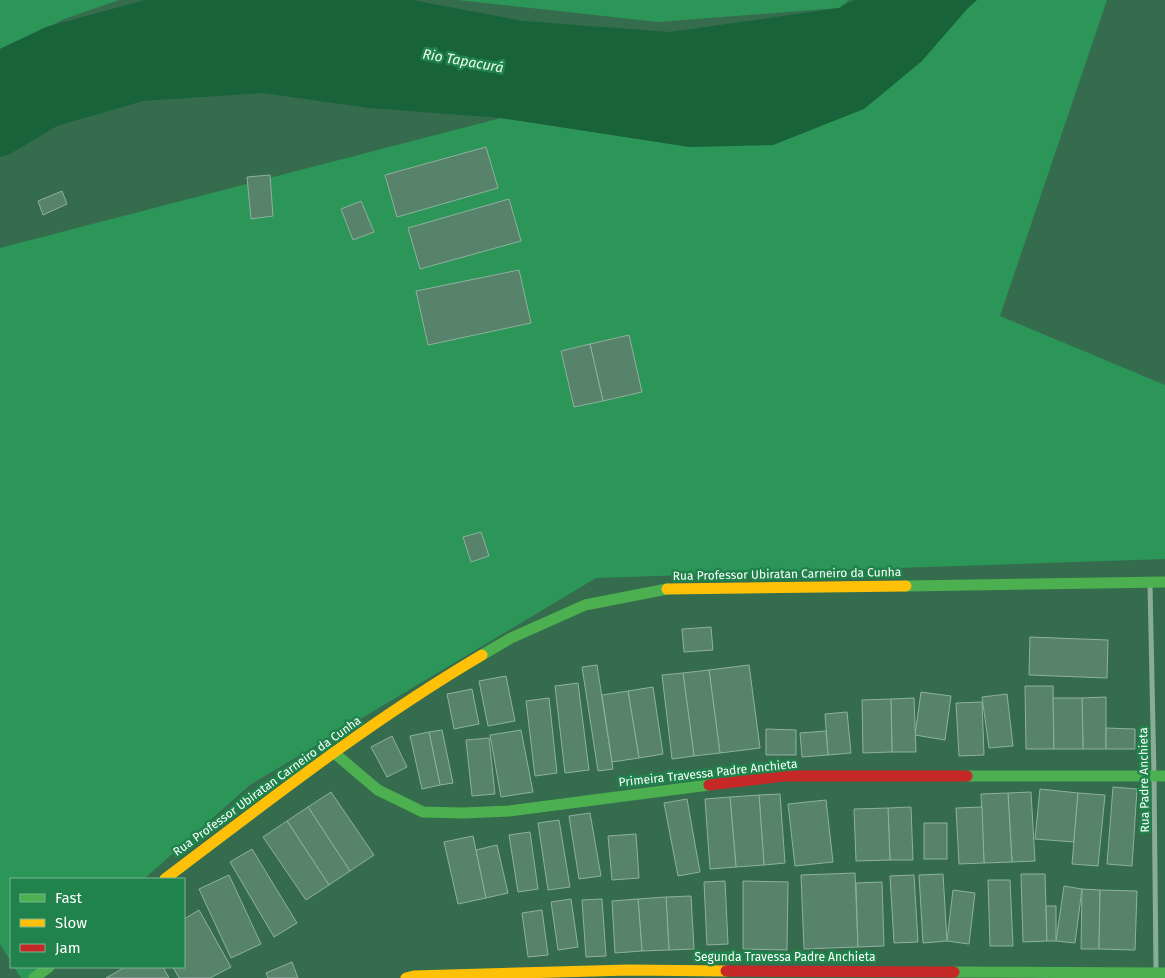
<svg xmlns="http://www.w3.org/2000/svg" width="1165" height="978" viewBox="0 0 1165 978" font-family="'Fira Sans',sans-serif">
  <rect width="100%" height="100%" fill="#356c4e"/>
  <g fill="#2b9658">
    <path d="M0 0H119L67 18 0 49Z"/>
    <path d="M457 0H849L839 8 658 22Z"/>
    <path d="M977 0H1107L1000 316 1165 385V559L596 578 250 785 144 879H11V962L0 944V248L501 118 690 147 968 8Z"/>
    <path d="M14 967H46L33 978H21Z"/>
  </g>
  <path fill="#18633a" d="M145 0H412L523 21 670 32 839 8 855 0H977L968 8 922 61 864 109 773 145 690 147 501 118 369 108 262 93 143 101 57 126 10 154 0 157V49L46 27Z"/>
  <g fill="#58836b" stroke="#8fb09e">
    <path d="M486 147 498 188 397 217 385 175Z"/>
    <path d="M270 175 273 216 251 219 247 177Z"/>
    <path d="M62 191 67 204 43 215 38 201Z"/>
    <path d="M509 199 521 241 420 269 408 228Z"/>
    <path d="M361 201 374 232 353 240 341 209Z"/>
    <path d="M519 270 531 323 428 345 416 291Z"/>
    <path d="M629 335 642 392 603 401 590 344Z"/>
    <path d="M590 344 603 401 574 407 561 351Z"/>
    <path d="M481 532 489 556 471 562 463 537Z"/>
    <path d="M711 627 713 650 684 652 682 629Z"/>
    <path d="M1030 637 1108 640 1107 678 1029 675Z"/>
    <path d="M597 665 613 769 598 771 582 667Z"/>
    <path d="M749 665 760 748 720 753 709 670Z"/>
    <path d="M709 670 720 753 694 756 683 673Z"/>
    <path d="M683 673 694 756 672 759 662 675Z"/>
    <path d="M506 676 515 721 488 726 479 681Z"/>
    <path d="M578 683 589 770 565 773 555 686Z"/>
    <path d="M1025 686H1053L1054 749H1026Z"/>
    <path d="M653 687 663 754 639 758 628 691Z"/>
    <path d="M472 689 479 724 454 729 447 694Z"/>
    <path d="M628 691 639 758 612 762 602 695Z"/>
    <path d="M921 692 951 696 945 740 915 735Z"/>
    <path d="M1007 694 1013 746 989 748 982 697Z"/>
    <path d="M1106 697V749H1083L1082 698Z"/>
    <path d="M549 698 557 773 535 776 526 701Z"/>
    <path d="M914 698 916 752H892L891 699Z"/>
    <path d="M1053 698H1082L1083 749H1054Z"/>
    <path d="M891 699 892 752 863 753 862 700Z"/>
    <path d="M982 702 984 755 959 756 956 703Z"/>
    <path d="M847 712 851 753 828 755 825 714Z"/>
    <path d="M1106 728 1135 729V749H1106Z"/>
    <path d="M766 729 796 730V755H766Z"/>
    <path d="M442 730 453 783 440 785 429 732Z"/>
    <path d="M521 730 533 792 501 797 490 735Z"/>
    <path d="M826 731 828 755 802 757 800 733Z"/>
    <path d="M429 732 440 785 422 789 410 736Z"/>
    <path d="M392 736 407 767 387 777 371 747Z"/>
    <path d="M489 738 495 794 472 796 466 740Z"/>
    <path d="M1113 787 1137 789 1132 866 1107 864Z"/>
    <path d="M1040 789 1078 793 1074 842 1035 839Z"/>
    <path d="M331 792 374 855 350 871 308 807Z"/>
    <path d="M1031 792 1035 861 1012 862 1008 793Z"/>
    <path d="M1008 793 1012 862 984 863 981 794Z"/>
    <path d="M1078 793 1105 795 1098 866 1072 864Z"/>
    <path d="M780 794 785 863 764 865 759 795Z"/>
    <path d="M759 795 764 865 736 867 730 797Z"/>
    <path d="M730 797 736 867 710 869 705 799Z"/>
    <path d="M687 799 700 872 678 876 664 803Z"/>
    <path d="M826 800 833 862 795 866 788 804Z"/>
    <path d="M308 807 350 871 329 885 287 821Z"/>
    <path d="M911 807 913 860H890L888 808Z"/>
    <path d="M982 807 984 863 959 864 956 808Z"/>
    <path d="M888 808 890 860 856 861 854 809Z"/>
    <path d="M590 813 601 876 579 879 569 816Z"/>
    <path d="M559 820 570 887 548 890 538 823Z"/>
    <path d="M287 821 329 885 306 900 263 837Z"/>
    <rect x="924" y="823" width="23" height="36"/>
    <path d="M530 832 538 889 518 892 509 835Z"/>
    <path d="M636 834 639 878 612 880 608 836Z"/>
    <path d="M473 836 486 898 458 904 444 842Z"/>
    <path d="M497 845 508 893 486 898 476 850Z"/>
    <path d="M252 849 297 923 274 937 230 862Z"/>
    <path d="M855 873 858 947 804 949 801 875Z"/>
    <path d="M943 874 947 941 923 943 919 875Z"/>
    <path d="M1021 874H1045L1047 941 1023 942Z"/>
    <path d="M229 875 261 944 231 958 199 889Z"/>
    <path d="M914 875 918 942 894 943 890 876Z"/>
    <path d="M988 880H1010L1013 946H990Z"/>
    <path d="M725 881 728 944 707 945 704 882Z"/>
    <path d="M743 881 788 882 787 950 743 949Z"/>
    <path d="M882 882 884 946 858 947 856 883Z"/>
    <path d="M1064 886 1082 889 1075 943 1056 941Z"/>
    <path d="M1082 889 1100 890 1099 949H1081Z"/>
    <path d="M953 890 975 893 969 944 947 941Z"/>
    <path d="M1100 890 1137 891 1135 950 1099 949Z"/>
    <path d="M691 896 694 949 669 950 666 897Z"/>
    <path d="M666 897 669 950 642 951 638 899Z"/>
    <path d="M571 899 578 947 558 950 551 902Z"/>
    <path d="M602 899 606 956 586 957 582 900Z"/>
    <path d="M638 899 642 951 615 953 612 901Z"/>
    <path d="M1046 906H1056V941H1047Z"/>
    <path d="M199 910 231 967 210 978H179L173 967H184V919Z"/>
    <path d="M542 910 548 955 528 957 522 913Z"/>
    <path d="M292 962 298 978H268L266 973Z"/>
    <path d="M125 967H163L169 978H106Z"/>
  </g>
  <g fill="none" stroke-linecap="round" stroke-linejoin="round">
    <path stroke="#88ac98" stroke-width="5" d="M1150 585 1154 776 1156 971"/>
    <g stroke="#4caf50" stroke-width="11">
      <path d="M906 586 1165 582"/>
      <path d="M482 655 511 638 585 605 667 589"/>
      <path d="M333 752 378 790 423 812 463 813 509 811 709 785"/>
      <path d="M967 776H1165"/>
      <path d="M954 972 1165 973"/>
      <path d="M34 978 49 967"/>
    </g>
    <g stroke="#ffc107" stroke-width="11">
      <path d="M667 589 906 586"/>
      <path d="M165 879C268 801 370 721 482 655"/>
      <path d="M406 978 414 976 629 970 726 971"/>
    </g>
    <g stroke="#c62828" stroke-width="11">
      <path d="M709 785 784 776H967"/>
      <path d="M726 971 954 972"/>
    </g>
  </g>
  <g text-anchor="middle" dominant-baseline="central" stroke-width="5" stroke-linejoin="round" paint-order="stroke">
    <g font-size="12" fill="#fff" stroke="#1f834b">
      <text transform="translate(787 574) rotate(-1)">Rua Professor Ubiratan Carneiro da Cunha</text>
      <text transform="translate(708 773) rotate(-6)">Primeira Travessa Padre Anchieta</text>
      <text transform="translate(1144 780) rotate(-91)">Rua Padre Anchieta</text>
      <text transform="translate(267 786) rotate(-36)">Rua Professor Ubiratan Carneiro da Cunha</text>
      <text x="785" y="957">Segunda Travessa Padre Anchieta</text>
    </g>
    <g font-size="14" font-style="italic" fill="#f0fcf5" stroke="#1f834b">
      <text transform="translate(463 61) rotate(10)">Rio Tapacurá</text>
    </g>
  </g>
  <rect x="10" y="878" width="175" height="90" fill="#1f834b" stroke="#79b593"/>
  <rect x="20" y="894" width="25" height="8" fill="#4caf50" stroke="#79b593"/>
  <text x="55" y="903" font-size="15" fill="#ffffff">Fast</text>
  <rect x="20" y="919" width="25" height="8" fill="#ffc107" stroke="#79b593"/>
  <text x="55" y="928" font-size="15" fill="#ffffff">Slow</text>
  <rect x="20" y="944" width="25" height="8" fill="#c62828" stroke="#79b593"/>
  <text x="55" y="953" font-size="15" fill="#ffffff">Jam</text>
</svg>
